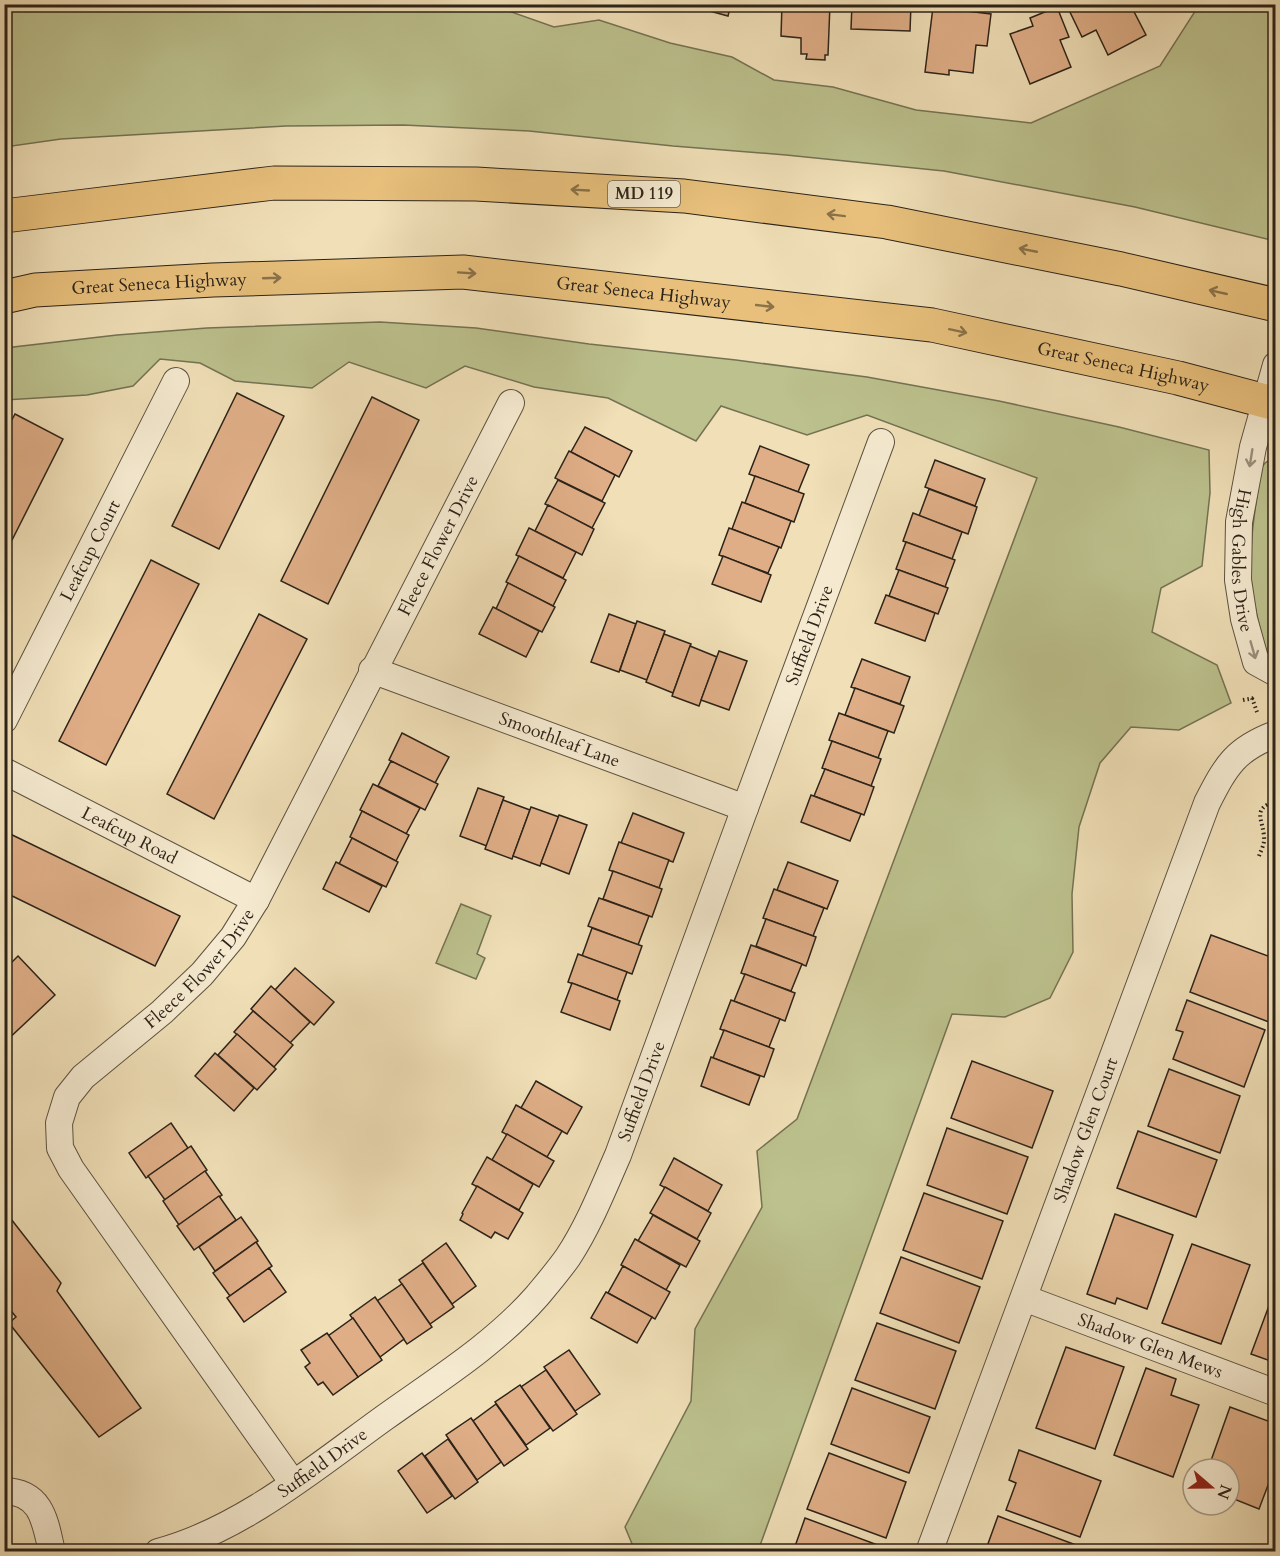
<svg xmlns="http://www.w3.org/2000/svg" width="1280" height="1556" viewBox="0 0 1280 1556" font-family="Cardo,serif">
  <rect width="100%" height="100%" fill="#f0dfb7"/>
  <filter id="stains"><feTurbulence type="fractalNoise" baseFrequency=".00333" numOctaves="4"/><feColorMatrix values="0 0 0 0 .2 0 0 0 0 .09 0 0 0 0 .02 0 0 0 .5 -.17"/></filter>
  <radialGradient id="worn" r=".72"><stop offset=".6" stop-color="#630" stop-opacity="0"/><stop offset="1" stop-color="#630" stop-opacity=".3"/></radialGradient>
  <g fill="#bcc18d" stroke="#747253" stroke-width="1.5">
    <path d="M5 4 502 5 506 10 554 27 599 20 670 43 732 57 774 80 833 87 916 110 1031 123 1160 66 1194 13 1197 5H1275V241L1135 207 944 171 786 155 673 146 529 131 403 125 286 126 61 139 5 147Z"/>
    <path d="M380 322 476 328 589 344 736 360 867 377 999 401 1119 427 1209 450 1210 493 1202 566 1161 588 1152 632 1217 665 1231 703 1179 730 1131 727 1100 763 1079 827 1072 894 1073 952 1050 998 1005 1017 952 1014 758 1551H635L625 1527 691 1401 695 1329 762 1207 757 1151 797 1119 1037 478 867 415 807 435 721 406 696 441 608 398 534 387 465 366 426 388 349 362 312 388 235 381 200 363 160 359 133 386 87 395 5 400V348L117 335 207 328Z"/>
    <path d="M1268 461 1275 462V497L1272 517 1269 573 1275 661 1269 660C1261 634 1253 606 1251 578 1249 541 1256 504 1261 468L1265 463Z"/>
    <path d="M461 904 491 916 477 954 485 958 476 979 436 963Z"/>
  </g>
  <g fill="#dfae87" stroke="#2c2319" stroke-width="1.5">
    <path d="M684 4H731L728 16Z"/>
    <path d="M782 4H830L828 55H825V60L806 59 807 54H801V38L781 36Z"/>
    <path d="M852 4H911L910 31 851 29Z"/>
    <path d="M1074 4H1130L1146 35 1108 55 1096 30 1082 37 1068 8Z"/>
    <path d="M933 7 991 14 987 46 976 45 973 73 949 70V75L925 72Z"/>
    <path d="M1057 7 1069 37 1060 40 1071 67 1030 84 1010 34 1033 26 1030 18Z"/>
    <path d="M237 393 284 416 219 549 172 526Z"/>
    <path d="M372 397 419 420 328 604 281 581Z"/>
    <path d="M15 414 63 439 4 556V434Z"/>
    <path d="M585 427 632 451 619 477 571 452Z"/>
    <path d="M760 446 809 465 798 492 749 474Z"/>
    <path d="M569 451 615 475 602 501 555 478Z"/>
    <path d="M935 460 985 479 975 506 925 487Z"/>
    <path d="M755 476 804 494 794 522 745 503Z"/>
    <path d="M558 480 605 503 592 528 545 504Z"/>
    <path d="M929 489 977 507 968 534 919 516Z"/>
    <path d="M742 502 791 521 781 548 732 529Z"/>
    <path d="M548 505 594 529 582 555 535 531Z"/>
    <path d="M913 513 962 532 952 559 903 541Z"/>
    <path d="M529 528 576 552 563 578 516 555Z"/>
    <path d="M729 528 779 547 768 573 719 555Z"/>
    <path d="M906 542 955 560 945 587 896 569Z"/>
    <path d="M519 556 566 580 553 606 506 582Z"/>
    <path d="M723 556 771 575 761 602 712 584Z"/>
    <path d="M151 560 199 584 106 765 59 741Z"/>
    <path d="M899 570 948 588 938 614 889 596Z"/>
    <path d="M508 583 555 607 542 632 496 609Z"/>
    <path d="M886 595 935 613 925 641 875 623Z"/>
    <path d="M493 607 539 631 526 657 479 634Z"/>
    <path d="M259 614 307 639 214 819 167 794Z"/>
    <path d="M609 614 636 624 619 672 591 662Z"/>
    <path d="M637 621 665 631 647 680 620 670Z"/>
    <path d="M664 634 691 644 673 693 646 682Z"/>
    <path d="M690 646 717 657 699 706 672 696Z"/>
    <path d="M719 651 747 661 729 710 701 700Z"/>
    <path d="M862 659 910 677 900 704 851 687Z"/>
    <path d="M855 688 904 706 894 733 845 715Z"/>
    <path d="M839 713 888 731 878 758 829 740Z"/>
    <path d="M402 733 449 757 435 783 389 760Z"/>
    <path d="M832 741 881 759 871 786 822 768Z"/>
    <path d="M391 761 438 784 425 810 378 786Z"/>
    <path d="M825 769 874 787 864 815 814 796Z"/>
    <path d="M373 784 420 808 406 834 360 810Z"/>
    <path d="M478 788 504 797 487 846 460 836Z"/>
    <path d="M811 795 861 814 850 841 801 822Z"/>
    <path d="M503 800 530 810 512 859 485 849Z"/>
    <path d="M531 807 559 817 540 866 513 856Z"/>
    <path d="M362 811 409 835 396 861 350 837Z"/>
    <path d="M633 813 684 833 673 862 621 843Z"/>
    <path d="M559 815 587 825 569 874 541 863Z"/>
    <path d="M4 831 180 916 155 966 4 892Z"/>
    <path d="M352 838 398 862 386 887 339 864Z"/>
    <path d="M619 842 669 860 659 888 609 870Z"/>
    <path d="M336 862 382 886 369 912 323 889Z"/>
    <path d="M788 862 838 881 827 909 777 890Z"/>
    <path d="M613 871 662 889 652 917 603 899Z"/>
    <path d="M774 889 824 908 813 936 763 918Z"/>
    <path d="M599 898 649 916 638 945 588 926Z"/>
    <path d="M766 919 816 937 806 966 756 946Z"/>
    <path d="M592 928 642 946 632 974 582 956Z"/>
    <path d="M1211 935 1276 959V1006L1269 1022 1190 992Z"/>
    <path d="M751 945 802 964 791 991 741 973Z"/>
    <path d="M578 954 627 972 617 1000 568 982Z"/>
    <path d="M18 956 55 995 4 1043V970Z"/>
    <path d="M295 968 334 1002 314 1025 275 990Z"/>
    <path d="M745 974 795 993 785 1021 734 1001Z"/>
    <path d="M572 983 620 1001 610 1030 561 1012Z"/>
    <path d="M271 986 310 1022 290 1043 251 1009Z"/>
    <path d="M731 1000 780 1019 769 1047 720 1029Z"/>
    <path d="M1187 1000 1265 1030 1244 1087 1173 1059 1183 1032 1176 1030Z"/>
    <path d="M253 1011 293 1045 274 1067 234 1032Z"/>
    <path d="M724 1030 774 1049 764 1077 713 1058Z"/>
    <path d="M237 1034 276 1069 257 1090 218 1055Z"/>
    <path d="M215 1053 254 1088 234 1111 195 1076Z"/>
    <path d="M711 1057 760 1076 749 1105 701 1086Z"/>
    <path d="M972 1061 1053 1091 1032 1148 951 1118Z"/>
    <path d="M1169 1069 1240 1096 1220 1153 1148 1126Z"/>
    <path d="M536 1081 582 1107 567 1134 521 1108Z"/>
    <path d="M516 1105 562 1131 547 1157 502 1132Z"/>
    <path d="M171 1123 188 1148 146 1178 129 1153Z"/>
    <path d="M947 1128 1028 1157 1007 1214 927 1185Z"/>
    <path d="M1138 1131 1217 1160 1196 1217 1117 1188Z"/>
    <path d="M507 1134 554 1161 539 1187 492 1160Z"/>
    <path d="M191 1146 207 1170 165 1200 148 1176Z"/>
    <path d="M487 1157 533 1184 519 1210 472 1184Z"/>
    <path d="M674 1158 722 1185 708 1211 660 1185Z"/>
    <path d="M205 1171 222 1195 179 1225 163 1201Z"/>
    <path d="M477 1186 523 1213 508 1239 495 1232 491 1238 460 1220 463 1214 462 1213Z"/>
    <path d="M665 1187 711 1213 697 1239 650 1213Z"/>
    <path d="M924 1193 1003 1221 982 1279 903 1250Z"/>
    <path d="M219 1196 236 1220 194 1250 177 1226Z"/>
    <path d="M4 1210 61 1283 57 1291 141 1408 99 1437 9 1323 16 1317 4 1302Z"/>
    <path d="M1115 1214 1173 1235 1147 1309 1117 1298 1115 1304 1087 1294Z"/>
    <path d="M653 1215 700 1241 686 1267 638 1241Z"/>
    <path d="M241 1217 258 1241 215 1271 199 1247Z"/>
    <path d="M635 1239 680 1265 666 1290 621 1265Z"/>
    <path d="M256 1242 272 1266 230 1296 213 1273Z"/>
    <path d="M446 1243 476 1286 452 1304 422 1261Z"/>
    <path d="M1192 1244 1250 1265 1221 1344 1162 1323Z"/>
    <path d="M901 1257 980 1287 959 1343 880 1313Z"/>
    <path d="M423 1263 454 1307 430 1324 399 1280Z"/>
    <path d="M623 1266 670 1292 655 1319 608 1293Z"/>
    <path d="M269 1268 286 1292 244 1322 227 1298Z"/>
    <path d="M402 1284 432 1327 407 1344 377 1301Z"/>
    <path d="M1276 1287V1363L1251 1354Z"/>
    <path d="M606 1292 652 1317 637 1343 591 1318Z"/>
    <path d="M375 1297 404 1339 380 1357 350 1315Z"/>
    <path d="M353 1318 382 1360 358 1377 328 1336Z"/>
    <path d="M877 1323 956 1351 935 1409 855 1380Z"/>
    <path d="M327 1333 358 1377 333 1395 323 1382 318 1385 305 1367 310 1363 301 1350Z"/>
    <path d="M1066 1347 1124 1367 1095 1449 1036 1428Z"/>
    <path d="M569 1350 600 1394 575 1411 544 1367Z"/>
    <path d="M1146 1368 1176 1379 1171 1395 1199 1405 1173 1477 1114 1455Z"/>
    <path d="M546 1370 577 1414 553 1431 521 1387Z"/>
    <path d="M520 1385 550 1428 526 1445 495 1402Z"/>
    <path d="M852 1388 930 1417 909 1473 831 1444Z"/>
    <path d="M496 1404 528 1449 504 1466 473 1421Z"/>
    <path d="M1230 1407 1276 1424V1464L1259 1509 1229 1497V1469H1208Z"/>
    <path d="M471 1418 501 1462 477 1480 446 1435Z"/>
    <path d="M448 1439 478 1482 455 1499 425 1456Z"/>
    <path d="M1019 1450 1101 1481 1080 1537 1006 1510 1016 1483 1009 1480Z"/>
    <path d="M422 1453 452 1496 427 1513 398 1471Z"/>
    <path d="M829 1453 906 1482 886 1538 807 1509Z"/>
    <path d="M998 1516 1076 1545 1074 1552H985Z"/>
    <path d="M805 1518 883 1547 882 1552H793Z"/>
  </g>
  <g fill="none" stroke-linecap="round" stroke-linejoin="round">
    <defs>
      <g id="minor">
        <path id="s1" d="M1276 365 1253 447 1239 522 1238 580 1244 619 1256 662 1276 673"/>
        <path id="s2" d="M372 670 745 808"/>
        <path id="s3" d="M4 720 176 381"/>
        <path id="s4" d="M4 771 256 900"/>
        <path id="s5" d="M1024 1298 1276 1393"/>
        <path id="s6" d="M293 1483 71 1169 60 1148 59 1123 67 1097 83 1077 162 1012 202 974 233 937 256 900 511 403"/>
        <path d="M4 1491C42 1492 45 1521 52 1552"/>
        <path id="s7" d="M158 1552C241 1530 316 1467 384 1418 437 1380 494 1345 537 1296 547 1284 559 1270 568 1257 589 1225 603 1189 618 1155L745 808 881 442"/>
        <path id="s8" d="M929 1552 1207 803C1226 766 1235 749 1276 734"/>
      </g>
      <g id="primary">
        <path d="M4 216 274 183 476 184 684 196 887 222 1121 269 1276 305"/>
        <path id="s9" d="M4 297 35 290 213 280 463 272 932 325 1178 378 1276 404"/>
      </g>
    </defs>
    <use href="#minor" stroke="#5d5240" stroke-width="28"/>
    <use href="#primary" stroke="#2c2319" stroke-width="35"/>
    <g stroke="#2c2319" stroke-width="4" stroke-dasharray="1.5 3" stroke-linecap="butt">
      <path d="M1252 698 1257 712"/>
      <path d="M1243 700 1254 698"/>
      <path d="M1259 856C1261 850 1265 844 1264 837 1263 819 1251 809 1276 801"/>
    </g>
    <use href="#minor" stroke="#f5ead0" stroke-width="26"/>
    <use href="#primary" stroke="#e8c07c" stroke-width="33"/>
  </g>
  <defs><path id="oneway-shaft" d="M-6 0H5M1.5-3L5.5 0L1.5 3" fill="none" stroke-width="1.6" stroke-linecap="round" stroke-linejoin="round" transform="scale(1.5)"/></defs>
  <g stroke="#8a724a">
    <use href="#oneway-shaft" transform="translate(580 190) rotate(-177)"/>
    <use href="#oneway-shaft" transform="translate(836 215) rotate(-173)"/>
    <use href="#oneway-shaft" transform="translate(1028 250) rotate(-169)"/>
    <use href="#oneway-shaft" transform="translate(467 273) rotate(4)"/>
    <use href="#oneway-shaft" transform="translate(272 278) rotate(-2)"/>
    <use href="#oneway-shaft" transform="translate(1218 292) rotate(-167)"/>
    <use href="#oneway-shaft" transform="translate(765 306) rotate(6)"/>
    <use href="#oneway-shaft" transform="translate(958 331) rotate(12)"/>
  </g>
  <g stroke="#9b907e">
    <use href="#oneway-shaft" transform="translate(1251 458) rotate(99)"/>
    <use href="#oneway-shaft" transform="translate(1253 650) rotate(74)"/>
  </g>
  <g text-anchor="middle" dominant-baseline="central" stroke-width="5" stroke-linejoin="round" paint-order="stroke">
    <rect fill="#f5ead0" stroke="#685f50" stroke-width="1.5" x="608" y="181" width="72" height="26" rx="4.5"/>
    <g font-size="16" font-weight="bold" fill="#2c2319">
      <text x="644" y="194">MD 119</text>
    </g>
    <g font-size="18" fill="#2c2319" stroke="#f5ead0">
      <text stroke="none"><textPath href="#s9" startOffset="156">Great Seneca Highway</textPath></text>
      <text stroke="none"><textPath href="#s9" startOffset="642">Great Seneca Highway</textPath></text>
      <text stroke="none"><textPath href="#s9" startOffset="1128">Great Seneca Highway</textPath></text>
      <text stroke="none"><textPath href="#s6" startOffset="1134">Fleece Flower Drive</textPath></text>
      <text stroke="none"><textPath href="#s3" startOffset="190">Leafcup Court</textPath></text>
      <text stroke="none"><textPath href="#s1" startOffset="200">High Gables Drive</textPath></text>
      <text stroke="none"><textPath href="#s7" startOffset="1178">Suffield Drive</textPath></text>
      <text stroke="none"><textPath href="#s2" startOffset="200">Smoothleaf Lane</textPath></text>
      <text stroke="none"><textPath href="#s4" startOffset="141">Leafcup Road</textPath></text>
      <text stroke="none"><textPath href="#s6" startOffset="646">Fleece Flower Drive</textPath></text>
      <text stroke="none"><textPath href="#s7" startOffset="692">Suffield Drive</textPath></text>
      <text stroke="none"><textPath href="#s8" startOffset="450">Shadow Glen Court</textPath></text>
      <text stroke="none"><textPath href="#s5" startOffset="135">Shadow Glen Mews</textPath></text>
      <text stroke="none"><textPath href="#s7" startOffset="188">Suffield Drive</textPath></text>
    </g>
  </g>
  <rect width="1280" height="1556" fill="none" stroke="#f0dfb7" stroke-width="24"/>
  <rect x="6" y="6" width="1268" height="1544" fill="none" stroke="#2c2319" stroke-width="3"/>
  <rect x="12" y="12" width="1256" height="1532" fill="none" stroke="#2c2319" stroke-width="1.5"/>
  <g transform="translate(1211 1487) rotate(110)"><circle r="28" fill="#f5ead0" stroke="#a59a87" stroke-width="1.5"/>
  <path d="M0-4.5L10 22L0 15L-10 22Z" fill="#8f2418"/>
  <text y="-9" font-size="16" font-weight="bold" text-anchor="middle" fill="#2c2319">N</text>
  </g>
  <rect width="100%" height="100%" filter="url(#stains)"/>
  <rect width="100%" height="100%" fill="url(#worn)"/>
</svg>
